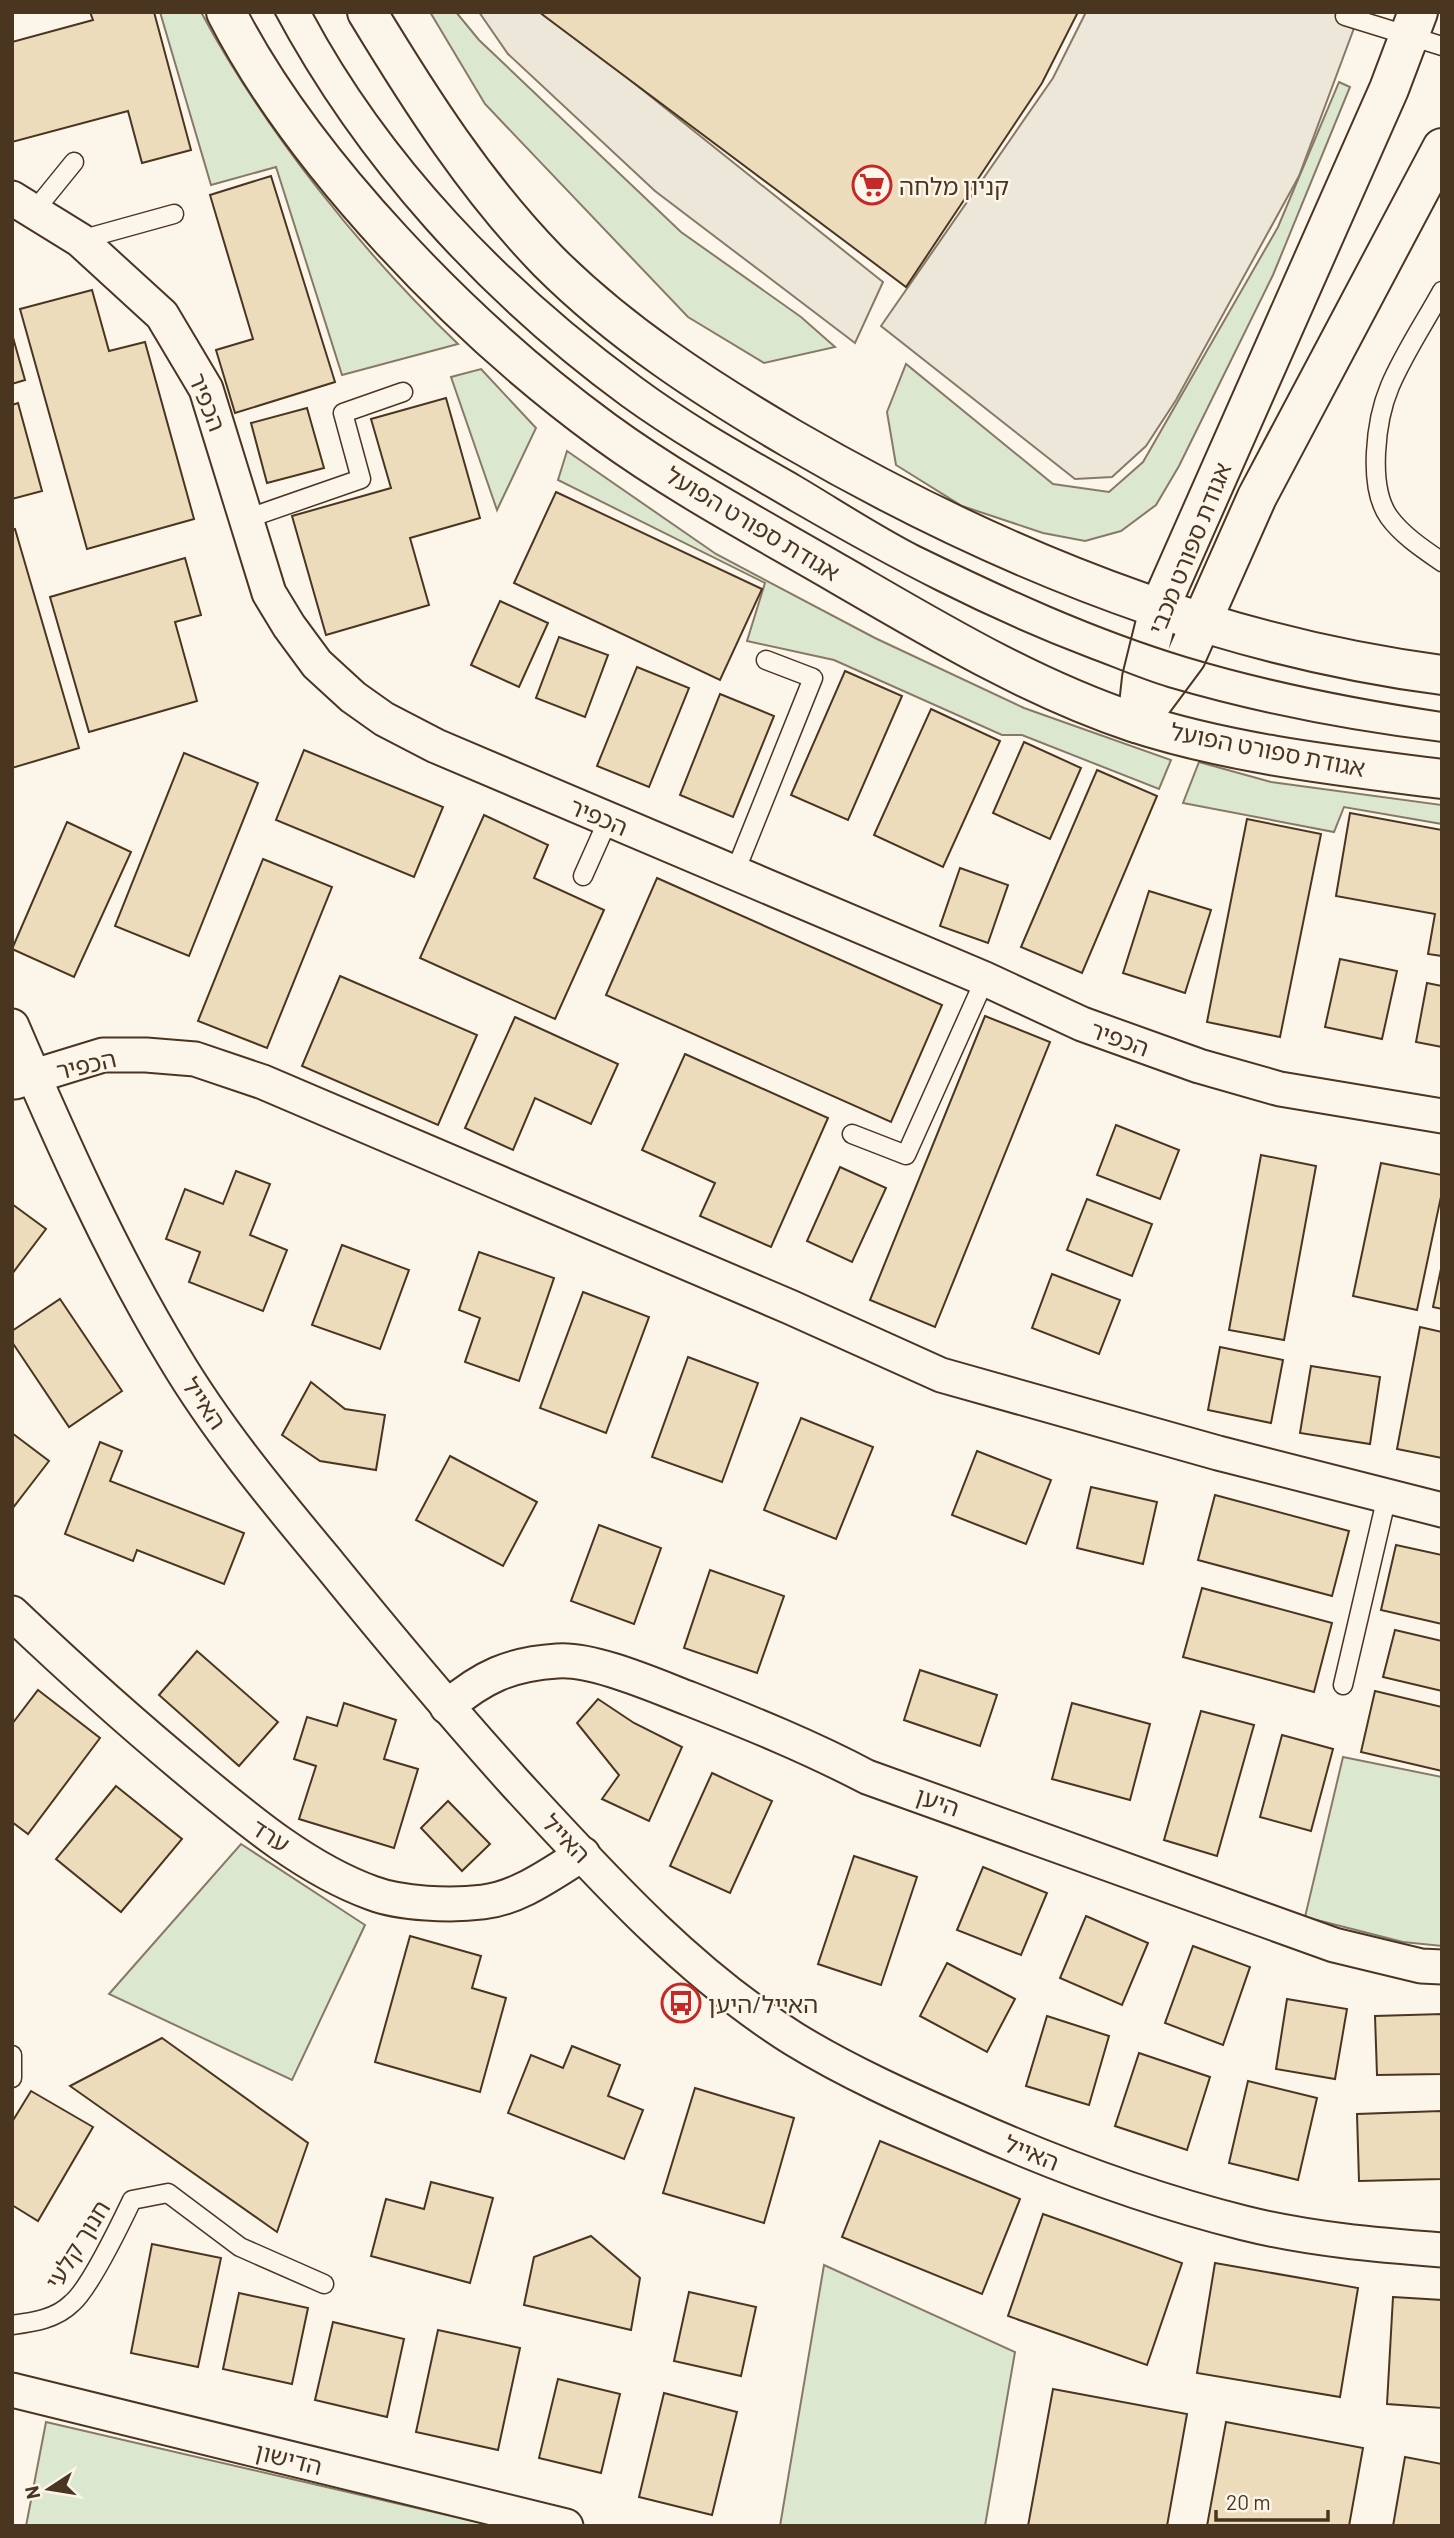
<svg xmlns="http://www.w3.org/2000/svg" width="1454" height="2538" viewBox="0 0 1454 2538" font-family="Barlow,'Noto Sans Hebrew',sans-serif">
  <rect width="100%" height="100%" fill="#fbf6e9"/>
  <g fill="#dce7d0" stroke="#887966" stroke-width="2">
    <path d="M160 12H201C265 131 361 251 458 344L342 375 276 167 211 185Z"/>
    <path d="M430 12H456L479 40 681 232 801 317 835 347 764 363 688 317 485 104Z"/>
    <path d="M1339 82 1350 87 1273 275 1179 466 1156 505 1121 531 1085 541 1043 533 962 506 896 465 887 412 906 364 1053 484 1109 492 1143 462 1278 227Z"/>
    <path d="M481 369 536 428 497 510 451 377Z"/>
    <path d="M567 451 716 554 875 638 1024 708 1171 760 1159 789 1022 735H1002L834 660 747 641 765 583 558 480Z"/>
    <path d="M1199 762 1271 782 1442 805V824L1344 807 1334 832 1183 803Z"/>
    <path d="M1343 1757 1442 1777V1946L1403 1942 1305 1917Z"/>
    <path d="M241 1844 365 1925 292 2080 109 1994Z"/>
    <path d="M824 2265 1015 2352 985 2526H780Z"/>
    <path d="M46 2422 494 2526H26Z"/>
  </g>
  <g fill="#ede7d9" stroke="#887966" stroke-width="2">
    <path d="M479 12H545L883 282 855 343 655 191 508 54Z"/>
    <path d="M1086 12H1360L1299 176 1176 400 1146 446 1112 477 1075 479 881 326 1053 78Z"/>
  </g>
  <g fill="#ecdcbc" stroke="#4a3520" stroke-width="2">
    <path d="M90 12H154L191 150 142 163 128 111 12 142V42L93 20Z"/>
    <path d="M539 12H1078L1042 83 906 287Z"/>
    <path d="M271 176 335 382 235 413 216 350 253 339 210 195Z"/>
    <path d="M92 290 109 351 145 342 194 519 87 549 20 309Z"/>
    <path d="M12 334 25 380 12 384Z"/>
    <path d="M446 398 480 518 410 538 429 605 326 635 292 516 391 488 371 419Z"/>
    <path d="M18 403 42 491 12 499V405Z"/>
    <path d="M307 408 324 468 267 483 251 423Z"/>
    <path d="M556 492 762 589 720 680 514 583Z"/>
    <path d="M15 529 79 748 12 768V530Z"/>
    <path d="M185 558 201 615 175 622 197 701 89 732 50 597Z"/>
    <path d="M500 601 548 623 519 687 471 665Z"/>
    <path d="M559 637 608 655 585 717 536 698Z"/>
    <path d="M637 667 689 688 649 787 597 766Z"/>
    <path d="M845 671 902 696 848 820 791 795Z"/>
    <path d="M720 694 774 716 733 817 680 795Z"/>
    <path d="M931 709 1000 741 943 867 874 835Z"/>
    <path d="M1024 742 1081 768 1050 839 993 813Z"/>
    <path d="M304 750 443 807 414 877 276 820Z"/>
    <path d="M184 753 258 783 189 956 115 926Z"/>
    <path d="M1097 770 1157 796 1082 973 1021 947Z"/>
    <path d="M1350 813 1442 830V956L1428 954 1435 914 1336 896Z"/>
    <path d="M484 815 548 845 534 878 604 910 555 1019 420 958Z"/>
    <path d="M1247 819 1321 834 1280 1037 1207 1022Z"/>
    <path d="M67 822 131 852 74 977 12 949Z"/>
    <path d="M263 859 332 887 267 1048 198 1021Z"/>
    <path d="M960 868 1008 885 988 943 940 926Z"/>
    <path d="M657 878 942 1005 891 1122 606 995Z"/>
    <path d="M1149 891 1211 910 1185 993 1123 973Z"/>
    <path d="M1340 959 1397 971 1382 1039 1325 1027Z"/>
    <path d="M340 976 477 1035 438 1125 302 1066Z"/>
    <path d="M1427 983 1442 986V1047L1416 1042Z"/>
    <path d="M985 1016 1050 1042 935 1327 870 1300Z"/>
    <path d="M515 1017 618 1064 591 1124 535 1098 513 1150 465 1128Z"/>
    <path d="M685 1054 828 1118 771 1247 700 1216 715 1183 642 1150Z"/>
    <path d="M1116 1125 1179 1150 1160 1199 1097 1175Z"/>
    <path d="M1261 1155 1316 1166 1284 1340 1229 1330Z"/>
    <path d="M1381 1163 1442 1175V1192L1417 1310 1353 1296Z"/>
    <path d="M840 1167 886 1188 852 1262 807 1241Z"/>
    <path d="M236 1171 270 1184 250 1235 287 1250 263 1311 189 1282 200 1252 166 1239 185 1189 223 1204Z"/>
    <path d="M1087 1199 1152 1224 1132 1276 1067 1250Z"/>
    <path d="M12 1204 46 1229 12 1274Z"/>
    <path d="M342 1245 409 1270 380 1349 312 1325Z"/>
    <path d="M479 1252 554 1278 519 1381 465 1362 480 1318 459 1310Z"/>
    <path d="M1442 1264V1309L1433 1307Z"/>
    <path d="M1052 1274 1120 1300 1099 1354 1032 1328Z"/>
    <path d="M583 1292 649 1317 606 1433 540 1408Z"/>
    <path d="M60 1299 122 1391 69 1427 12 1342V1331Z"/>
    <path d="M1420 1327 1442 1332V1458L1397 1449Z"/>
    <path d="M1220 1347 1283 1360 1271 1423 1208 1410Z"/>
    <path d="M688 1357 758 1383 722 1482 652 1457Z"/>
    <path d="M1311 1366 1380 1377 1370 1444 1300 1433Z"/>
    <path d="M311 1382 345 1409 385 1415 376 1470 320 1461 282 1435Z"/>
    <path d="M801 1418 873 1447 836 1539 764 1510Z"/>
    <path d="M12 1433 49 1461 12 1509Z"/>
    <path d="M100 1442 122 1451 110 1481 244 1533 224 1584 137 1550 133 1561 65 1534Z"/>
    <path d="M977 1451 1051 1480 1026 1544 952 1515Z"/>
    <path d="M450 1456 537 1502 503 1566 416 1520Z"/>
    <path d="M1091 1487 1157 1502 1143 1564 1077 1548Z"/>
    <path d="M1215 1495 1349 1531 1332 1596 1198 1560Z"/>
    <path d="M599 1525 661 1548 634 1624 571 1601Z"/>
    <path d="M1396 1545 1442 1555V1624L1381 1610Z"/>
    <path d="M710 1570 784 1596 757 1673 684 1648Z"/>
    <path d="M1202 1588 1332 1623 1314 1692 1183 1657Z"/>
    <path d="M1395 1630 1442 1641V1691L1383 1677Z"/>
    <path d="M197 1651 278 1722 239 1766 159 1695Z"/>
    <path d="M920 1670 997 1695 980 1746 904 1720Z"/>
    <path d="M38 1690 100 1738 28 1834 12 1822V1724Z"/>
    <path d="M1375 1691 1442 1707V1771L1361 1752Z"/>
    <path d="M598 1699 634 1723 682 1747 649 1821 602 1799 619 1775 577 1723Z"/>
    <path d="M344 1703 396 1720 384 1759 418 1769 394 1848 299 1819 316 1766 294 1759 307 1717 337 1726Z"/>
    <path d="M1072 1703 1150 1724 1130 1800 1052 1779Z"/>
    <path d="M1201 1711 1254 1725 1217 1856 1164 1840Z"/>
    <path d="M1282 1735 1333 1749 1311 1831 1260 1817Z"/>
    <path d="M712 1773 772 1801 730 1893 670 1866Z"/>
    <path d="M116 1786 182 1839 121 1912 56 1859Z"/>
    <path d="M448 1801 490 1844 462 1871 421 1828Z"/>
    <path d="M854 1856 917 1877 881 1985 818 1964Z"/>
    <path d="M983 1867 1047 1893 1021 1955 957 1930Z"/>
    <path d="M1086 1916 1148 1943 1122 2005 1060 1978Z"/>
    <path d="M410 1936 481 1956 472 1988 506 1998 480 2092 375 2062Z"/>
    <path d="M1193 1946 1250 1967 1223 2045 1165 2023Z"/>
    <path d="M947 1963 1015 1999 987 2052 920 2016Z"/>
    <path d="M1287 1999 1347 2009 1335 2079 1276 2069Z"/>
    <path d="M1442 2014V2074L1377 2075 1375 2016Z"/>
    <path d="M1047 2016 1109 2036 1089 2105 1026 2086Z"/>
    <path d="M162 2038 308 2143 277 2232 70 2086Z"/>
    <path d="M572 2046 620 2065 608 2096 643 2110 624 2159 508 2113 531 2055 563 2068Z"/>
    <path d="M1139 2053 1210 2077 1187 2150 1115 2126Z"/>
    <path d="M1248 2081 1317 2098 1298 2180 1229 2163Z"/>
    <path d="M695 2088 794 2118 764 2223 663 2193Z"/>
    <path d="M31 2091 93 2127 38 2221 12 2205V2122Z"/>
    <path d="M1441 2111 1442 2179 1359 2181 1357 2114Z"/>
    <path d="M880 2141 1020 2199 982 2294 842 2237Z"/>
    <path d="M431 2182 493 2198 470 2283 371 2256 386 2199 424 2209Z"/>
    <path d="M1043 2214 1182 2263 1147 2365 1008 2316Z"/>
    <path d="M591 2236 640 2278 631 2330 524 2305 534 2257Z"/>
    <path d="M152 2244 221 2258 198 2367 131 2353Z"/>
    <path d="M1215 2263 1358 2288 1340 2397 1197 2373Z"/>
    <path d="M689 2292 756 2307 741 2376 674 2361Z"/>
    <path d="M239 2293 308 2308 292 2384 223 2369Z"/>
    <path d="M1393 2297 1442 2300V2408L1387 2404Z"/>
    <path d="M333 2322 404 2339 387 2417 315 2400Z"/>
    <path d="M438 2330 520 2348 498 2450 416 2432Z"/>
    <path d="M558 2379 620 2394 601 2473 539 2458Z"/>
    <path d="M1053 2389 1187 2414 1167 2526H1028Z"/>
    <path d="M664 2393 737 2412 712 2515 639 2497Z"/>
    <path d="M1226 2422 1363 2448 1349 2526H1207Z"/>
    <path d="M1405 2457 1442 2464V2526H1393Z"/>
  </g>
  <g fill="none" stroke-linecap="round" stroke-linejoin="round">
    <defs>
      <g id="lane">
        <path d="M1345 16 1442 46"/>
        <path d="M35 210 74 162"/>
        <path d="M80 240 174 214"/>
        <path d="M1442 291C1425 322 1404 353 1390 386 1376 419 1367 486 1389 517 1402 535 1423 549 1442 562"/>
        <path d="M246 519 361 479 343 413 403 392"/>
        <path d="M735 872 813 678 766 660"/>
        <path d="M583 876 608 820"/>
        <path d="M852 1134 906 1155 985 979"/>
        <path d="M1343 1685 1387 1496"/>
        <path d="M12 2055V2078"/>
        <path d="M12 2325C34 2322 56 2319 72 2303 90 2288 121 2223 132 2200L168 2193 240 2247 324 2284"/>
      </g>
      <g id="street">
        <path d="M12 198 80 240 162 315 206 389 269 593 289 626 317 664 353 697 384 719 436 746 985 979 1082 1024 1199 1066 1280 1089 1442 1116"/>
        <path d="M12 1026C60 1138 111 1253 174 1357 218 1431 274 1498 329 1564 390 1639 451 1712 516 1784 601 1876 687 1972 794 2039 848 2072 906 2098 963 2123 1054 2164 1148 2199 1244 2223 1308 2239 1377 2245 1442 2250"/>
        <path d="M15 1082 103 1055H146L195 1059 263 1082 790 1307 941 1375 1218 1453 1442 1510"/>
        <path d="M12 1613C72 1670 132 1724 195 1776 248 1820 306 1869 372 1893 401 1904 451 1906 483 1902 519 1898 552 1873 583 1854"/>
        <path d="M447 1707C482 1677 510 1664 557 1661 593 1658 656 1686 690 1699 751 1723 810 1747 867 1777L1334 1945 1421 1966 1442 1967"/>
        <path d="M12 2390 566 2526"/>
      </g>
      <g id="secondary">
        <path d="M226 12C304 165 466 330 604 431 678 485 761 529 840 575 935 630 1029 687 1133 722 1231 754 1340 766 1442 779"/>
        <path d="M367 12C421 101 476 187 548 261 620 333 705 388 792 439 992 555 1211 645 1442 675"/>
        <path d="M1137 723 1142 678 1159 609 1389 89 1418 12"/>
        <path d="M1137 723 1186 657 1257 497 1442 148"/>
      </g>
    </defs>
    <use href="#lane" stroke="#4a3520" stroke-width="21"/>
    <use href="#street" stroke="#4a3520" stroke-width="37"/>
    <use href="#secondary" stroke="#4a3520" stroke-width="42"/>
    <use href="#lane" stroke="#fbf6e9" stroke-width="18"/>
    <use href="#street" stroke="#fbf6e9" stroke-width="33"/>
    <use href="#secondary" stroke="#fbf6e9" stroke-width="38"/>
    <g stroke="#4a3520" stroke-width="2">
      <path d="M274 12C357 168 480 302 622 406 676 445 735 478 793 512 890 568 982 617 1087 657 1114 667 1141 679 1168 687 1257 713 1350 731 1442 742"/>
      <path d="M312 12C390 158 510 281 642 378 692 415 746 445 800 476 839 499 878 525 919 546 1005 588 1094 629 1186 657 1269 682 1356 699 1442 712"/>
    </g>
  </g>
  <defs>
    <symbol id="supermarket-ring" viewBox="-11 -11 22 22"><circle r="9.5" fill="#fbf6e9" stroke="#c62828" stroke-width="1.5"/><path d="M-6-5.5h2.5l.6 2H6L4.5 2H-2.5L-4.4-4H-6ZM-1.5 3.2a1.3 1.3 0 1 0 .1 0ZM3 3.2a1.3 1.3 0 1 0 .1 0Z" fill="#c62828"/></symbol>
    <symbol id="bus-ring" viewBox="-11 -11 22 22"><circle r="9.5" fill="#fbf6e9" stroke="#c62828" stroke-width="1.5"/><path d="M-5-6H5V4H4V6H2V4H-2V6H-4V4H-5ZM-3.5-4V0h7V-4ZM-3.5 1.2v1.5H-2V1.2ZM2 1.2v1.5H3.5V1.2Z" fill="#c62828"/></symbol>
  </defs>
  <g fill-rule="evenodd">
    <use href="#supermarket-ring" x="850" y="163" width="44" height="44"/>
    <use href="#bus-ring" x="659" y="1981" width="44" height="44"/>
  </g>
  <g text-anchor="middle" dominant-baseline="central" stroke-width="5" stroke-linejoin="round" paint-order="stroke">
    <g font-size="24" fill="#4a3520" stroke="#fbf6e9" text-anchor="start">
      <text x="899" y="185">קניון מלחה</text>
      <text x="708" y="2003">האייל/היען</text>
    </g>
    <g font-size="24" fill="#4a3520" stroke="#fbf6e9">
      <text transform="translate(208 402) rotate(68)">הכפיר</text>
      <text transform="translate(753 523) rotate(31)">אגודת ספורט הפועל</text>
      <text transform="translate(1189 548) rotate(-68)">אגודת ספורט מכבי</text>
      <text transform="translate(1268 749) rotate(11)">אגודת ספורט הפועל</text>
      <text transform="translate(599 816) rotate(23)">הכפיר</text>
      <text transform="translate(1120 1038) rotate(20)">הכפיר</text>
      <text transform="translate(86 1064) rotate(-13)">הכפיר</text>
      <text transform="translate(205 1403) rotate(55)">האייל</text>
      <text transform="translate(938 1801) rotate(19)">היען</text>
      <text transform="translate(271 1835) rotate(33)">ערד</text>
      <text transform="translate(567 1838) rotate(46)">האייל</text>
      <text transform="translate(1032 2152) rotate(22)">האייל</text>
      <text transform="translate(77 2244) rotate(-58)">חנוך קלעי</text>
      <text transform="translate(289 2458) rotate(14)">הדישון</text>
    </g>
  </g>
  <rect width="1454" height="2538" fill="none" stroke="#4a3520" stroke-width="28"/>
  <g transform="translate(49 2489) rotate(258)" stroke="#fbf6e9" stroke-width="5" paint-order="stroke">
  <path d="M0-5L12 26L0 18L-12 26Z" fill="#4a3520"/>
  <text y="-10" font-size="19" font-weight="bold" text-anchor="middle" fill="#4a3520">N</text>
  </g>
  <path d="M1216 2510v10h112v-10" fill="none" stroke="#4a3520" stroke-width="3.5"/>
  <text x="1226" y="2510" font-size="21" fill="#4a3520" stroke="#fbf6e9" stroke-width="5" paint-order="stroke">20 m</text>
</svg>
